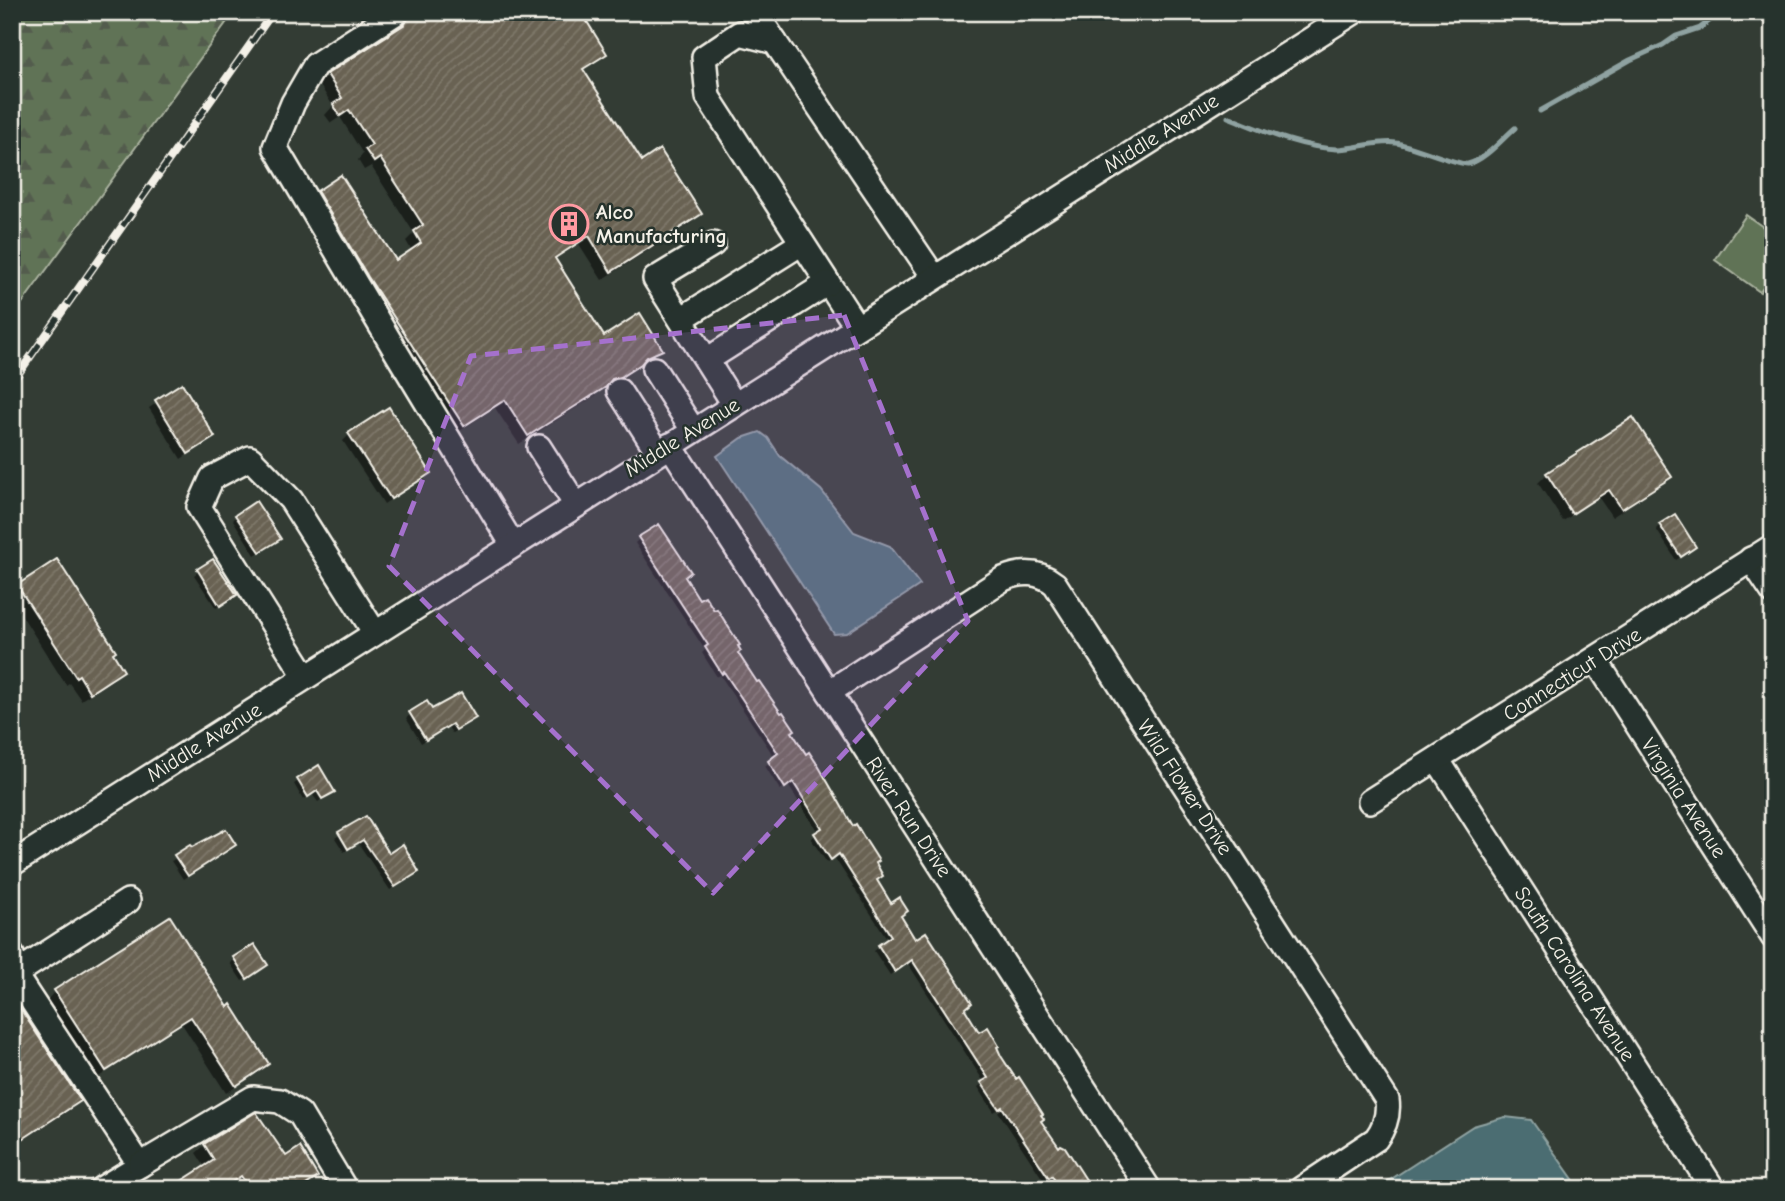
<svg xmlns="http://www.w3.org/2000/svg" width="1785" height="1201" viewBox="0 0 1785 1201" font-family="'Comic Neue',sans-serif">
  <defs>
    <pattern id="forest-firs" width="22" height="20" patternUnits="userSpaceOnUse" patternTransform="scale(1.75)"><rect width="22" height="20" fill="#607356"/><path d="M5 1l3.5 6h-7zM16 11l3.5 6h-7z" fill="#535b4d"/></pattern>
    <pattern id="building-hatch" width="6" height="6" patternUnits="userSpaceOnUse" patternTransform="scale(1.75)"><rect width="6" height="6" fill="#696252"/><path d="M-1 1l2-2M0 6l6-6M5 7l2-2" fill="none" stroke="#7f796b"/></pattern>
  </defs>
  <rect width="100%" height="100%" fill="#333c34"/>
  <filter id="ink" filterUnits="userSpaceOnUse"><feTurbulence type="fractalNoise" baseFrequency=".0143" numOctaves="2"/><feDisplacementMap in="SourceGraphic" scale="14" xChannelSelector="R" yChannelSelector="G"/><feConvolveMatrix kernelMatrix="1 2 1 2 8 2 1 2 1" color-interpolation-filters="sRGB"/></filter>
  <g filter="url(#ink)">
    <path fill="url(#forest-firs)" stroke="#aab29f" stroke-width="2" d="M12 12H234L12 317Z"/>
    <path fill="#607356" stroke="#aab29f" stroke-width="2" d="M1746 215 1773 234V274L1760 292 1715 260Z"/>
    <g fill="#4b6d72" stroke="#8fa2a1" stroke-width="2">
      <path d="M760 432 768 438 780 456 821 490 854 532 890 546 920 585 847 633 834 634 717 456 742 438Z"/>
      <path d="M1505 1117 1531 1120 1580 1189H1376L1473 1126Z"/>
    </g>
    <g fill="#0007">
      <path d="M409 12H584L581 15 605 53 582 71 641 163 700 214 691 223 602 280 579 244 554 260 604 338 661 350 652 359 639 364 630 373 610 386 603 387 595 396 519 444 495 408 455 434 309 201 318 192 395 262 412 251 406 241 414 233 371 166 364 170 358 160 363 154 340 117 331 123 325 115 333 106 319 84 328 75 401 28 402 20Z"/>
      <path d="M181 386 213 437 181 459 149 408Z"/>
      <path d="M349 435 429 473 384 504 343 441Z"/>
      <path d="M1547 474 1669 477 1660 486 1612 517 1599 498 1563 521 1538 483Z"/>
      <path d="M237 516 275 542 255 555 233 520Z"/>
      <path d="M1660 525 1690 551 1676 560 1656 529Z"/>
      <path d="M639 539 683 577 736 654 874 864 875 881 979 1034 995 1047 1039 1122 1089 1189H1053L1047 1179 1044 1181 997 1110 994 1112 978 1087 984 1082 907 962 890 975 874 951 888 940 834 857 827 863 811 839 818 832 788 785 780 790 765 766 775 758 720 675 717 677 702 653 705 650 635 543Z"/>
      <path d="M212 561 230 599 216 608 194 575Z"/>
      <path d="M18 586 111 653 122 671 113 680 81 700 69 683 66 685 12 600V592Z"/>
      <path d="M427 703 432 711 470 722 452 733 448 727 421 743 406 718Z"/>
      <path d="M319 767 333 791 318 802 312 794 303 800 294 784Z"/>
      <path d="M366 818 389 855 413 876 390 890 358 843 344 852 335 838Z"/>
      <path d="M234 845 183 879 171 861 192 850Z"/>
      <path d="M254 946 262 969 242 981 230 963Z"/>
      <path d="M55 991 227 1009 267 1064 258 1073 226 1093 182 1024 97 1078 47 1000Z"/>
      <path d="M12 1008 79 1101 70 1110 12 1147Z"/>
      <path d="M205 1145 286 1158 316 1176 302 1189H236L232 1183 223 1189H172L205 1167 196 1153Z"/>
    </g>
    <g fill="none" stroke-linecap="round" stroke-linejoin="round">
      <g stroke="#8fa2a1" stroke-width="5">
        <path d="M1540 111 1630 60 1663 45 1676 36 1700 28 1721 12"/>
        <path d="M1228 117C1261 130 1300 148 1337 149 1353 149 1382 140 1396 143 1411 145 1460 166 1468 164 1485 160 1502 139 1515 128"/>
      </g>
    </g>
    <g fill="url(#building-hatch)" stroke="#f4f1e8" stroke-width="2">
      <path d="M411 12H581L607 54 583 69 642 161 660 149 702 214 611 272 589 236 555 258 604 336 640 313 663 350 647 357 641 364 621 377 612 379 606 387 528 436 505 400 464 426 368 277 317 191 341 175 396 260 421 243 414 231 423 225 380 158 374 162 365 149 372 145 349 110 340 116 333 104 342 98 327 74 405 24Z"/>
      <path d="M182 383 215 437 188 454 155 400Z"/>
      <path d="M389 407 431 473 391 499 348 433Z"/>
      <path d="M1633 417 1672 477 1622 509 1609 490 1572 514 1546 473Z"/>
      <path d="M256 501 281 539 260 552 235 515Z"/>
      <path d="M1675 514 1696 547 1681 557 1659 524Z"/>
      <path d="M659 524 691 572 685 577 699 599 705 596 714 610 717 609 740 645 738 646 741 651 738 653 757 682 759 681 781 713 783 712 795 730 792 732 806 754 809 752 819 767 853 826 856 824 865 839 879 861 876 863 883 876 877 880 891 903 900 897 901 900 908 911 901 916 915 939 926 932 972 1003 965 1009 979 1032 988 1027 999 1046 997 1047 1001 1056 1016 1079 1019 1077 1043 1114 1041 1115 1044 1119 1041 1121 1059 1147 1061 1145 1065 1147 1092 1189H1060L1052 1176 1049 1178 1002 1107 999 1109 981 1082 988 1078 912 960 895 972 878 945 891 936 839 854 831 860 814 833 822 828 793 782 785 788 768 761 778 753 724 672 722 674 705 647 708 645 638 537Z"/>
      <path d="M57 559 116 651 113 653 124 671 90 693 79 675 76 677 17 585Z"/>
      <path d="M213 559 237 595 220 606 197 569Z"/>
      <path d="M461 693 476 718 456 730 452 724 426 740 409 712 427 701 432 709Z"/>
      <path d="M319 765 335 792 322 799 317 791 308 797 297 779Z"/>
      <path d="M366 816 389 853 403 844 419 872 395 887 363 840 348 849 338 832Z"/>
      <path d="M226 829 236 845 188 876 174 855 190 845 192 847Z"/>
      <path d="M170 916 228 1007 231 1004 269 1064 236 1086 191 1017 106 1071 54 990Z"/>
      <path d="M254 944 268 965 247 979 233 957Z"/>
      <path d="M12 996 81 1101 12 1146Z"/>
      <path d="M256 1112 286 1156 300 1147 318 1177 300 1189H250L241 1176 221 1189H169L214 1160 204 1144Z"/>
    </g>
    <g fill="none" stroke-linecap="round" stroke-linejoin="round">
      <defs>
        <g id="minor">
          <path d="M397 12 315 65 293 103 275 147 398 355 513 545"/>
          <path d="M755 12 775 42"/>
          <path d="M713 244 655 279 734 404"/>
          <path d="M681 319 802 243"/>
          <path d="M856 326 708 97 704 57 740 33 775 42 934 277"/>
          <path d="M707 360 828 283"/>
          <path d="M654 369 693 430"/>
          <path d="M619 391 658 452"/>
          <path d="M670 445 1149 1189"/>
          <path d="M539 447 576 505"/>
          <path d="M1751 559 1773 592"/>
          <path d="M1595 659 1773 937"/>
          <path d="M306 677 199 507 212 478 250 458 291 500 375 633"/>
          <path d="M829 692 1003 579C1022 571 1039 571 1055 584L1387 1100C1389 1115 1385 1127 1376 1139L1301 1189"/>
          <path d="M1437 759 1713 1189"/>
          <path d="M1370 801 1773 546"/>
          <path d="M12 864 1354 12"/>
          <path d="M12 955 15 975 140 1165 101 1189"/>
          <path d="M12 976 128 901"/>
          <path d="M140 1165 253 1098 280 1101 300 1114 345 1189"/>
        </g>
      </defs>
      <use href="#minor" stroke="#f4f1e8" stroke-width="28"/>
      <use href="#minor" stroke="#26332d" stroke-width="23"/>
      <defs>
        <path id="rail" d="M12 383 273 12"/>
      </defs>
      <use href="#rail" stroke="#f4f1e8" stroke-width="8"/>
      <use href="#rail" stroke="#26332d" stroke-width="5" stroke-dasharray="16" stroke-linecap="butt"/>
    </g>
  </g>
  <path fill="#a571cd" fill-opacity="0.2" stroke="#a571cd" stroke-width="5" stroke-dasharray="14 9" stroke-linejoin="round" d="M844 315 968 621 713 893 389 566 471 356Z"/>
  <defs>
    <symbol id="building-ring" viewBox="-11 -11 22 22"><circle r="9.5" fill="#26332d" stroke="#ff9aa2" stroke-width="1.5"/><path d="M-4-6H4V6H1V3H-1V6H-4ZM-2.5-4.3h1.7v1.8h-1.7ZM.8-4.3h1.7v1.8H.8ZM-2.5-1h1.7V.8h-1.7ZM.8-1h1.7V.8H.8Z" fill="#ff9aa2"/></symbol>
  </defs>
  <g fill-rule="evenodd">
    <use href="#building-ring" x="547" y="202" width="44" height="44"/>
  </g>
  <g text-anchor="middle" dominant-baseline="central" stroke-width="5" stroke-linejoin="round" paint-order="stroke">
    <g font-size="21" fill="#f4f1e8" stroke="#26332d">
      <text transform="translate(1161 133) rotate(-32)">Middle Avenue</text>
      <text transform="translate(682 437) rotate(-32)">Middle Avenue</text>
      <text transform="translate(1572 674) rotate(-32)">Connecticut Drive</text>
      <text transform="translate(204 742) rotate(-32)">Middle Avenue</text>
      <text transform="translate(1185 787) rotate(57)">Wild Flower Drive</text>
      <text transform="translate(1684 798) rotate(57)">Virginia Avenue</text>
      <text transform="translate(909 817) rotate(57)">River Run Drive</text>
      <text transform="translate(1575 974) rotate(57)">South Carolina Avenue</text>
    </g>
    <g font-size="21" font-weight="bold" fill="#f4f1e8" stroke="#26332d" text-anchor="start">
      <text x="596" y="212">Alco<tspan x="596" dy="24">Manufacturing</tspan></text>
    </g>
  </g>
  <rect width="1785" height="1201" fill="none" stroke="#26332d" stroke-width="42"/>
  <rect x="21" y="21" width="1743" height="1159" fill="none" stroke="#f4f1e8" stroke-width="2.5" filter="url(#ink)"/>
</svg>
